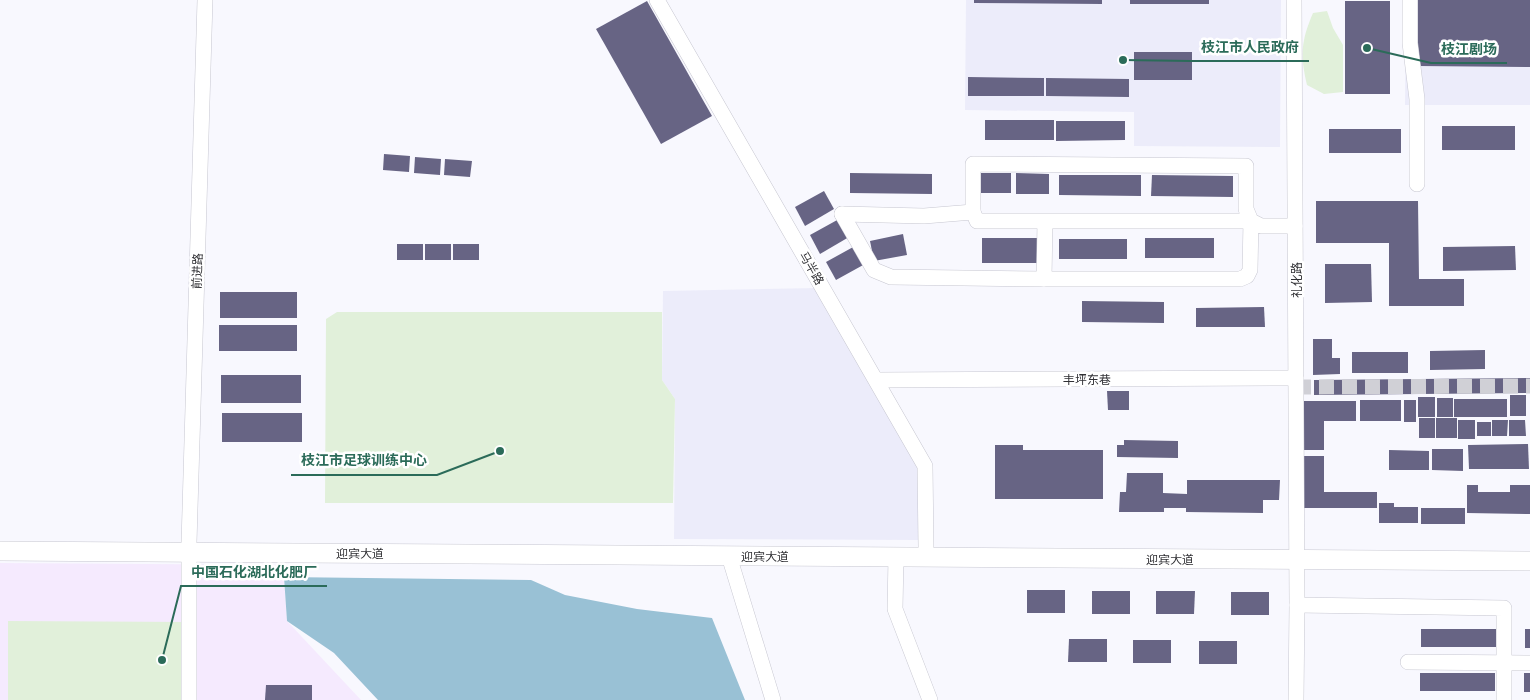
<svg xmlns="http://www.w3.org/2000/svg" width="1530" height="700" viewBox="0 0 1530 700" font-family="'Golos Text','Noto Sans SC',sans-serif">
  <rect width="100%" height="100%" fill="#f8f8fe"/>
  <g fill="#ececfa">
    <path d="M966 0H1281L1280 147 1134 146V112L965 110Z"/>
    <path d="M1406 0H1530V105H1405Z"/>
    <path d="M818 288 919 469V540L674 539 675 399 662 380 663 291Z"/>
  </g>
  <path fill="#f5eafe" d="M0 563 283 565 287 621 361 700H0Z"/>
  <g fill="#e1f0da">
    <path d="M1327 11 1333 28 1343 45V92L1324 94 1307 85C1300 55 1301 41 1313 13Z"/>
    <path d="M337 312H662V380L675 399 673 503H325L326 319Z"/>
    <path d="M8 621 189 622V700H8Z"/>
  </g>
  <path fill="#99c1d5" d="M284 577 531 580 565 595 637 609 712 618 745 700H378L334 653 287 621Z"/>
  <g fill="#676484">
    <path d="M974 0H1102V4L974 3Z"/>
    <rect x="1130" y="0" width="79" height="4"/>
    <path d="M1418 0H1530V67L1418 66Z"/>
    <path d="M647 1 712 116 661 144 596 29Z"/>
    <rect x="1345" y="1" width="45" height="93"/>
    <rect x="1134" y="52" width="58" height="28"/>
    <path d="M968 77 1044 78V96H968Z"/>
    <path d="M1046 78 1129 79V97L1046 96Z"/>
    <rect x="985" y="120" width="69" height="20"/>
    <path d="M1056 121H1125V140L1056 141Z"/>
    <rect x="1442" y="126" width="73" height="24"/>
    <rect x="1329" y="129" width="72" height="24"/>
    <path d="M384 154 410 156 409 172 383 170Z"/>
    <path d="M415 157 441 159 440 175 414 173Z"/>
    <path d="M445 159 472 161 470 177 444 175Z"/>
    <path d="M850 173 932 174V194L850 193Z"/>
    <rect x="978" y="173" width="33" height="20"/>
    <path d="M1016 173 1049 174V194H1016Z"/>
    <path d="M1059 175H1141V196L1059 195Z"/>
    <path d="M1152 175 1233 176V197L1151 196Z"/>
    <path d="M824 191 834 209 805 226 795 207Z"/>
    <path d="M1316 201H1418L1419 279H1464V306H1389V243H1316Z"/>
    <path d="M839 219 849 237 820 254 810 235Z"/>
    <path d="M903 234 907 255 874 261 870 241Z"/>
    <rect x="982" y="238" width="56" height="25"/>
    <rect x="1145" y="238" width="69" height="20"/>
    <rect x="1059" y="239" width="68" height="20"/>
    <rect x="397" y="244" width="26" height="16"/>
    <rect x="425" y="244" width="26" height="16"/>
    <rect x="453" y="244" width="26" height="16"/>
    <path d="M855 246 865 264 836 280 826 262Z"/>
    <path d="M1515 246 1516 270 1443 271V247Z"/>
    <path d="M1325 264H1371L1372 302 1325 303Z"/>
    <rect x="220" y="292" width="77" height="26"/>
    <path d="M1082 301 1164 302V323L1082 322Z"/>
    <path d="M1264 307 1265 327H1196V308Z"/>
    <rect x="219" y="325" width="78" height="26"/>
    <path d="M1313 339H1332V358H1340V374L1313 375Z"/>
    <path d="M1485 350V369L1430 370V351Z"/>
    <rect x="1352" y="352" width="56" height="21"/>
    <rect x="221" y="375" width="80" height="28"/>
    <path d="M1530 378V393L1314 395V380Z"/>
    <path d="M1107 391H1129V410H1108Z"/>
    <rect x="1510" y="395" width="16" height="21"/>
    <rect x="1418" y="397" width="17" height="20"/>
    <rect x="1437" y="398" width="16" height="19"/>
    <rect x="1454" y="399" width="53" height="18"/>
    <rect x="1360" y="400" width="41" height="21"/>
    <rect x="1404" y="400" width="12" height="22"/>
    <path d="M1304 401H1356V421H1324V450H1304Z"/>
    <rect x="222" y="413" width="80" height="29"/>
    <rect x="1419" y="418" width="16" height="20"/>
    <rect x="1436" y="418" width="21" height="20"/>
    <rect x="1458" y="420" width="17" height="19"/>
    <path d="M1492 420H1508L1507 436H1492Z"/>
    <path d="M1509 420H1525L1526 436H1509Z"/>
    <rect x="1477" y="422" width="14" height="14"/>
    <path d="M1124 440 1178 441V458L1117 457V445H1124Z"/>
    <path d="M1528 444 1529 469H1469L1468 445Z"/>
    <path d="M995 445H1023V450H1103V499H995Z"/>
    <path d="M1432 449H1463V471L1432 470Z"/>
    <path d="M1389 450 1429 451V470H1389Z"/>
    <path d="M1303 456H1324V492H1377V508H1303Z"/>
    <path d="M1127 473H1163V493L1187 494V480H1280L1279 500H1263V513L1186 512V508H1164V512H1119L1120 492H1126Z"/>
    <path d="M1467 485H1478V492H1510V485H1530V514L1467 513Z"/>
    <path d="M1379 503H1394V507H1418V523H1379Z"/>
    <rect x="1421" y="508" width="44" height="16"/>
    <rect x="1027" y="590" width="38" height="23"/>
    <rect x="1092" y="591" width="38" height="23"/>
    <path d="M1156 591H1195L1194 614H1156Z"/>
    <rect x="1231" y="592" width="38" height="23"/>
    <rect x="1421" y="629" width="75" height="18"/>
    <rect x="1525" y="629" width="5" height="19"/>
    <path d="M1069 639H1107V662H1068Z"/>
    <rect x="1133" y="640" width="38" height="23"/>
    <rect x="1199" y="641" width="38" height="23"/>
    <rect x="1420" y="673" width="75" height="18"/>
    <rect x="1524" y="673" width="6" height="19"/>
    <path d="M266 685H312V700H265Z"/>
  </g>
  <g fill="none" stroke-linecap="round" stroke-linejoin="round">
    <path stroke="#d0d0d6" stroke-width="15" stroke-dasharray="15 8" stroke-linecap="butt" d="M1296 387 1530 386"/>
    <defs>
      <g id="minor">
        <path d="M657 0 925 466 926 547"/>
        <path d="M1294 0 1297 605 1504 608V700"/>
        <path d="M1410 0V43L1417 99V184"/>
        <path d="M842 214 874 270 891 277 1044 279"/>
        <path d="M842 214 924 216 973 212"/>
        <path d="M1045 221 1044 279H1240L1247 276 1250 270 1251 221H977L973 212V164L1246 166V209L1251 221 1261 226H1295"/>
        <path d="M877 380 1296 378"/>
        <path d="M729 556 773 700"/>
        <path d="M896 557 895 609 930 700"/>
        <path d="M1408 662 1530 663"/>
        <path d="M189 700V543L205 0"/>
        <path d="M1296 700 1297 605"/>
      </g>
      <path id="major" d="M0 551 1530 561"/>
    </defs>
    <use href="#minor" stroke="#c7c7d1" stroke-width="16"/>
    <use href="#major" stroke="#c7c7d1" stroke-width="20"/>
    <use href="#minor" stroke="#fff" stroke-width="15"/>
    <use href="#major" stroke="#fff" stroke-width="19"/>
  </g>
  <g text-anchor="middle" dominant-baseline="central" stroke-width="5" stroke-linejoin="round" paint-order="stroke">
    <g font-size="12" fill="#303034" stroke="#fff">
      <text transform="translate(812 268) rotate(60)">马半路</text>
      <text transform="translate(197 271) rotate(-88)">前进路</text>
      <text transform="translate(1296 280) rotate(-90)">礼化路</text>
      <text x="1087" y="379">丰坪东巷</text>
      <text x="360" y="553">迎宾大道</text>
      <text x="765" y="556">迎宾大道</text>
      <text x="1170" y="559">迎宾大道</text>
    </g>
  </g>
  <path fill="none" stroke="#2b6b59" stroke-width="2" d="M1123 60L1191 61H1309M1367 48L1431 63H1507M500 451L437 475H291M162 660L181 586H327"/>
  <g fill="#2b6b59" stroke="#fff" stroke-width="2">
    <circle cx="1123" cy="60" r="5"/>
    <circle cx="1367" cy="48" r="5"/>
    <circle cx="500" cy="451" r="5"/>
    <circle cx="162" cy="660" r="5"/>
  </g>
  <g font-size="14" text-anchor="middle" font-weight="bold" fill="#2b6b59" stroke="#fff" stroke-width="5" stroke-linejoin="round" paint-order="stroke">
    <text x="1250" y="52">枝江市人民政府</text>
    <text x="1469" y="54">枝江剧场</text>
    <text x="364" y="465">枝江市足球训练中心</text>
    <text x="254" y="577">中国石化湖北化肥厂</text>
  </g>
</svg>
